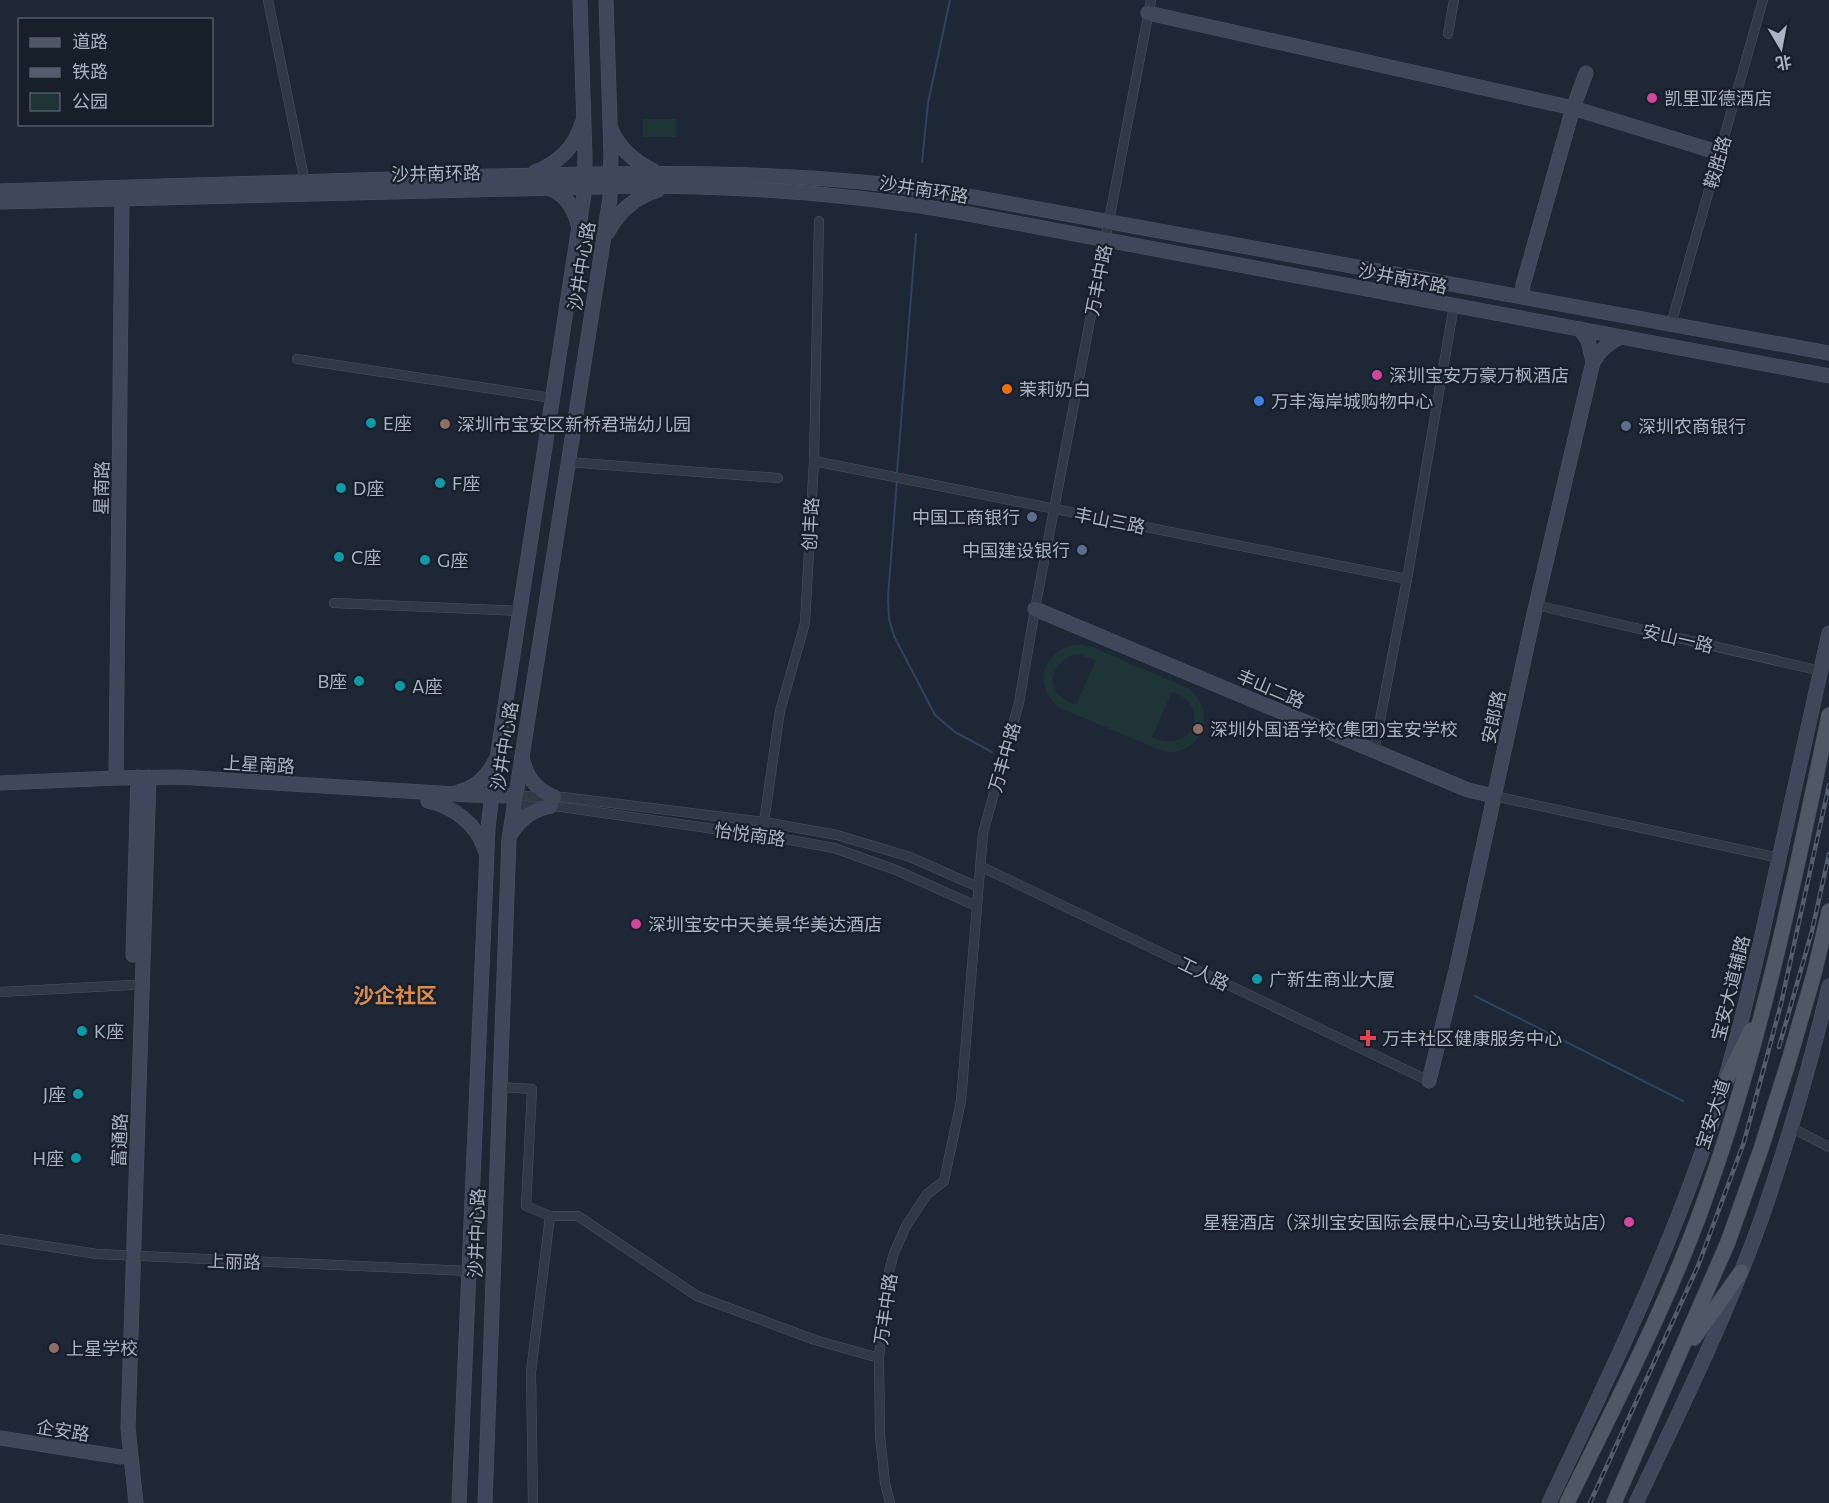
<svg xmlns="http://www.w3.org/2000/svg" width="1829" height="1503" viewBox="0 0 1829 1503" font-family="Commissioner,'Noto Sans SC',sans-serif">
  <rect width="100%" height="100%" fill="#1d2736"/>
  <g fill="#1f3437" fill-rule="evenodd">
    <rect x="643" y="119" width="33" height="18"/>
    <path d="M1077 644 1092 647 1190 689C1218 715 1202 755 1164 752L1058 707C1032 684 1043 650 1077 644ZM1077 654 1096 660 1076 705C1070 703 1064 700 1059 695 1045 679 1058 658 1077 654ZM1172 692C1213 705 1193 757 1152 737Z"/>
  </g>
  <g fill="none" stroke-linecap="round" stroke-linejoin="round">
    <g stroke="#2f435f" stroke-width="2">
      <path d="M922 162 928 103 950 0"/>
      <path d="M897 473 916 234"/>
      <path d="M897 479 888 597 889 619 894 636 935 715 955 732 992 752"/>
      <path d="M1475 996 1683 1101"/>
    </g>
    <defs>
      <g id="street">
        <path d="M268 0 305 182"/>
        <path d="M1448 34 1454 0"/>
        <path d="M1671 324 1763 0"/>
        <path d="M297 359 552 398"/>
        <path d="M814 461 1407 579"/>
        <path d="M568 462 778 478"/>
        <path d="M334 603 519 611"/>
        <path d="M1536 605 1821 671"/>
        <path d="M1374 751 1407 579 1454 305"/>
        <path d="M515 796 563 797 764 822 837 835 910 857 978 887"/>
        <path d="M1494 796 1780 858"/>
        <path d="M513 805 562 807 790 840 834 848 896 870 976 906"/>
        <path d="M764 822 780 711 805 623 814 461 819 221"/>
        <path d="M980 866 1429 1081"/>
        <path d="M0 992 132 985"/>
        <path d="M500 1087 532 1089 526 1206 550 1216H578L697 1296 815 1340 879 1358"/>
        <path d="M1790 1127 1829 1147"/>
        <path d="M0 1239 97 1254 469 1271"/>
        <path d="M533 1503 531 1372 550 1216"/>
        <path d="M890 1503 885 1483 880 1436 879 1358 886 1283 894 1253 906 1226 927 1194 944 1181 961 1101 983 833 1019 703 1035 609 1151 0"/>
      </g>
      <g id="secondary">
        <path d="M1148 13 1573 108 1720 153"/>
        <path d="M611 129C619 148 635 162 654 171"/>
        <path d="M535 172C558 163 575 147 582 123"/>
        <path d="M550 189C566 194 574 209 578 224"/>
        <path d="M0 191C152 186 305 182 457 177 625 173 791 167 957 194L1829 353"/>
        <path d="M0 202 633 186C743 186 855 194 963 213L1829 376"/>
        <path d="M608 232C619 211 635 197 658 190"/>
        <path d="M1522 297 1523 285 1573 108 1586 73"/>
        <path d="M1580 329 1588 340 1593 362"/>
        <path d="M1035 609 1468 790 1494 796"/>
        <path d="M522 756C525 775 536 790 554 797"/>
        <path d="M116 778 122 199"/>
        <path d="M0 783 116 778 179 777 471 795 515 796"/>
        <path d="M458 792C474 788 487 777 495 761"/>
        <path d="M428 801C454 807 477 824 485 850"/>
        <path d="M511 834C520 819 534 809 551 806"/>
        <path d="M133 955 138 777"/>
        <path d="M1429 1081 1457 966 1536 605 1593 362C1600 350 1608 343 1620 337"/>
        <path d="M0 1438 121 1457"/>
        <path d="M136 1503 128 1428 149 777"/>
        <path d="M459 1503 488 828 494 778 584 194 585 157 580 0"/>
        <path d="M485 1503 509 839 610 198 611 153 606 0"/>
        <path d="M1549 1503C1606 1382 1665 1262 1708 1135 1730 1070 1746 1002 1762 935 1785 835 1807 734 1829 633"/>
        <path d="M1636 1503C1681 1409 1727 1315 1762 1217 1788 1141 1811 1063 1829 986"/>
      </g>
      <g id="primary">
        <path d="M1721 1091 1751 1030"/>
        <path d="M1694 1338 1741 1272"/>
        <path d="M1567 1503C1615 1404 1667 1306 1704 1202 1761 1044 1795 879 1829 715"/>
        <path d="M1614 1503 1728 1242 1761 1149 1789 1060 1814 974 1829 911"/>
      </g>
    </defs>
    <use href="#street" stroke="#4b5462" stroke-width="10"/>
    <use href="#secondary" stroke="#4b5462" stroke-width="15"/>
    <use href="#primary" stroke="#3a4250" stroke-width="16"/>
    <use href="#street" stroke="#303946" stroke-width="9"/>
    <use href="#secondary" stroke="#3e485a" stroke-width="14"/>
    <use href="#primary" stroke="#4e5867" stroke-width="15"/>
    <defs>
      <g id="rail">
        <path d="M1779 1047 1812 931 1829 854"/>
        <path d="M1590 1503 1698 1266 1744 1142 1781 1004 1829 785"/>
      </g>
    </defs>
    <use href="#rail" stroke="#525d6e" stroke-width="4.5"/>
    <use href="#rail" stroke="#161f2a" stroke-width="2" stroke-dasharray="7" stroke-linecap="butt"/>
  </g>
  <g fill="#d1479c" stroke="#161f2a" stroke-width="2">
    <circle cx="1652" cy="98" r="6"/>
    <circle cx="1377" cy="375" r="6"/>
    <circle cx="636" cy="924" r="6"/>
    <circle cx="1629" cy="1222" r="6"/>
  </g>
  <circle fill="#e8710a" stroke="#161f2a" stroke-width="2" cx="1007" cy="389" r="6"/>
  <circle fill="#3f7fe0" stroke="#161f2a" stroke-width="2" cx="1259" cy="401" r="6"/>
  <g fill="#0f9aa8" stroke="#161f2a" stroke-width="2">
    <circle cx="371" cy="423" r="6"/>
    <circle cx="440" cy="483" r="6"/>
    <circle cx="341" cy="488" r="6"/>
    <circle cx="339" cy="557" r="6"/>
    <circle cx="425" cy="560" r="6"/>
    <circle cx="359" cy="681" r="6"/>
    <circle cx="400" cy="686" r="6"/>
    <circle cx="1257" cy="979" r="6"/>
    <circle cx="82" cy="1031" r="6"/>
    <circle cx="78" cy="1094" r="6"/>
    <circle cx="76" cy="1158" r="6"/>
  </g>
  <g fill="#8d6e63" stroke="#161f2a" stroke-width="2">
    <circle cx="445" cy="424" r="6"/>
    <circle cx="1198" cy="729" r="6"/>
    <circle cx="54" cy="1348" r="6"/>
  </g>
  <g fill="#5c6f8a" stroke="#161f2a" stroke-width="2">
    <circle cx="1626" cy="426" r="6"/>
    <circle cx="1032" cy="517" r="6"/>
    <circle cx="1082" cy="550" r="6"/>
  </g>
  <path fill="#e0444e" stroke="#161f2a" stroke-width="2" d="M1365 1029h6v6h6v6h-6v6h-6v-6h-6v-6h6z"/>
  <g text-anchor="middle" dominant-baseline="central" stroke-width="4.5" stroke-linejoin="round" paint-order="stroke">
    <g font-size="18" fill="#aab4c4" stroke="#161f2a" text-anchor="start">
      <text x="1664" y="98">凯里亚德酒店</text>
      <text x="1389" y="375">深圳宝安万豪万枫酒店</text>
      <text x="1019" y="389">茉莉奶白</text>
      <text x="1271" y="401">万丰海岸城购物中心</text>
      <text x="383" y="423">E座</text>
      <text x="457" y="424">深圳市宝安区新桥君瑞幼儿园</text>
      <text x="1638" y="426">深圳农商银行</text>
      <text x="452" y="483">F座</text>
      <text x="353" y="488">D座</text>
      <text x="1020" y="517" text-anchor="end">中国工商银行</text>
      <text x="1070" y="550" text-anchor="end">中国建设银行</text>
      <text x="351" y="557">C座</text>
      <text x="437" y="560">G座</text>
      <text x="347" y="681" text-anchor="end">B座</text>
      <text x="412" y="686">A座</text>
      <text x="1210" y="729">深圳外国语学校(集团)宝安学校</text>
      <text x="648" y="924">深圳宝安中天美景华美达酒店</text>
      <text x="1269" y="979">广新生商业大厦</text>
      <text x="94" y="1031">K座</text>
      <text x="1382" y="1038">万丰社区健康服务中心</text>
      <text x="66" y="1094" text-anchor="end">J座</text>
      <text x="64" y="1158" text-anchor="end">H座</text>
      <text x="1617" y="1222" text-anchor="end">星程酒店（深圳宝安国际会展中心马安山地铁站店）</text>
      <text x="66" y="1348">上星学校</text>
    </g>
    <g font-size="18" fill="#aab4c4" stroke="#161f2a">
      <text transform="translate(1717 162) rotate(-74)">鞍胜路</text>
      <text transform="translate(436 173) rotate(-1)">沙井南环路</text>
      <text transform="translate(924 189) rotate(9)">沙井南环路</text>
      <text transform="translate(581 266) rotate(-81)">沙井中心路</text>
      <text transform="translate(1403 278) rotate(11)">沙井南环路</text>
      <text transform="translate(1098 280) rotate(-79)">万丰中路</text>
      <text transform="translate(101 488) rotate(-89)">星南路</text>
      <text transform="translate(1110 520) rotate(11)">丰山三路</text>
      <text transform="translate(810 524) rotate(-87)">创丰路</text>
      <text transform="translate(1678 638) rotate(13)">安山一路</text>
      <text transform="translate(1271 688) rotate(23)">丰山二路</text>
      <text transform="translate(1493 717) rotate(-78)">安郎路</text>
      <text transform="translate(504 746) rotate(-81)">沙井中心路</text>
      <text transform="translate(1004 757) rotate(-74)">万丰中路</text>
      <text transform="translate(259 764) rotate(3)">上星南路</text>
      <text transform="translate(750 834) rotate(8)">怡悦南路</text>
      <text transform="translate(1204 973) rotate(26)">工人路</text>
      <text transform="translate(1730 988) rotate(-76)">宝安大道辅路</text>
      <text transform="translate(1712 1114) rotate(-72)">宝安大道</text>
      <text transform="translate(119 1140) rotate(-88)">富通路</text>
      <text transform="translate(476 1233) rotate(-88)">沙井中心路</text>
      <text transform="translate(234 1261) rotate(2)">上丽路</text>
      <text transform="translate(885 1309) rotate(-82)">万丰中路</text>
      <text transform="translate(63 1430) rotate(9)">企安路</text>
    </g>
    <g font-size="21" font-weight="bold" fill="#da8c4f" stroke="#161f2a">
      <text x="395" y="994">沙企社区</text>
    </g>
  </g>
  <rect x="18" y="18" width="195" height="108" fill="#161f2a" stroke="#515b68" stroke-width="1.5"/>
  <rect x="30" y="38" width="30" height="9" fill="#4e5867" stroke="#515b68" stroke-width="1.5"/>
  <text x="72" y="48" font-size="18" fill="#aab4c4">道路</text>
  <rect x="30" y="68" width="30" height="9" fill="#525d6e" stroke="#515b68" stroke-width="1.5"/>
  <text x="72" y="78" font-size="18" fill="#aab4c4">铁路</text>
  <rect x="30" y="93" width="30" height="18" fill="#1f3437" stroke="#515b68" stroke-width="1.5"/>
  <text x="72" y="108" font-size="18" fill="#aab4c4">公园</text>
  <g transform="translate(1781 48) rotate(170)" stroke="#161f2a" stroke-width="4.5" paint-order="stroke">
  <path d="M0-4.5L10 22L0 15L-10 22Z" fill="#aab4c4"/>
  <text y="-9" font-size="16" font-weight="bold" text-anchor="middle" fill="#aab4c4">北</text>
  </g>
</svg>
